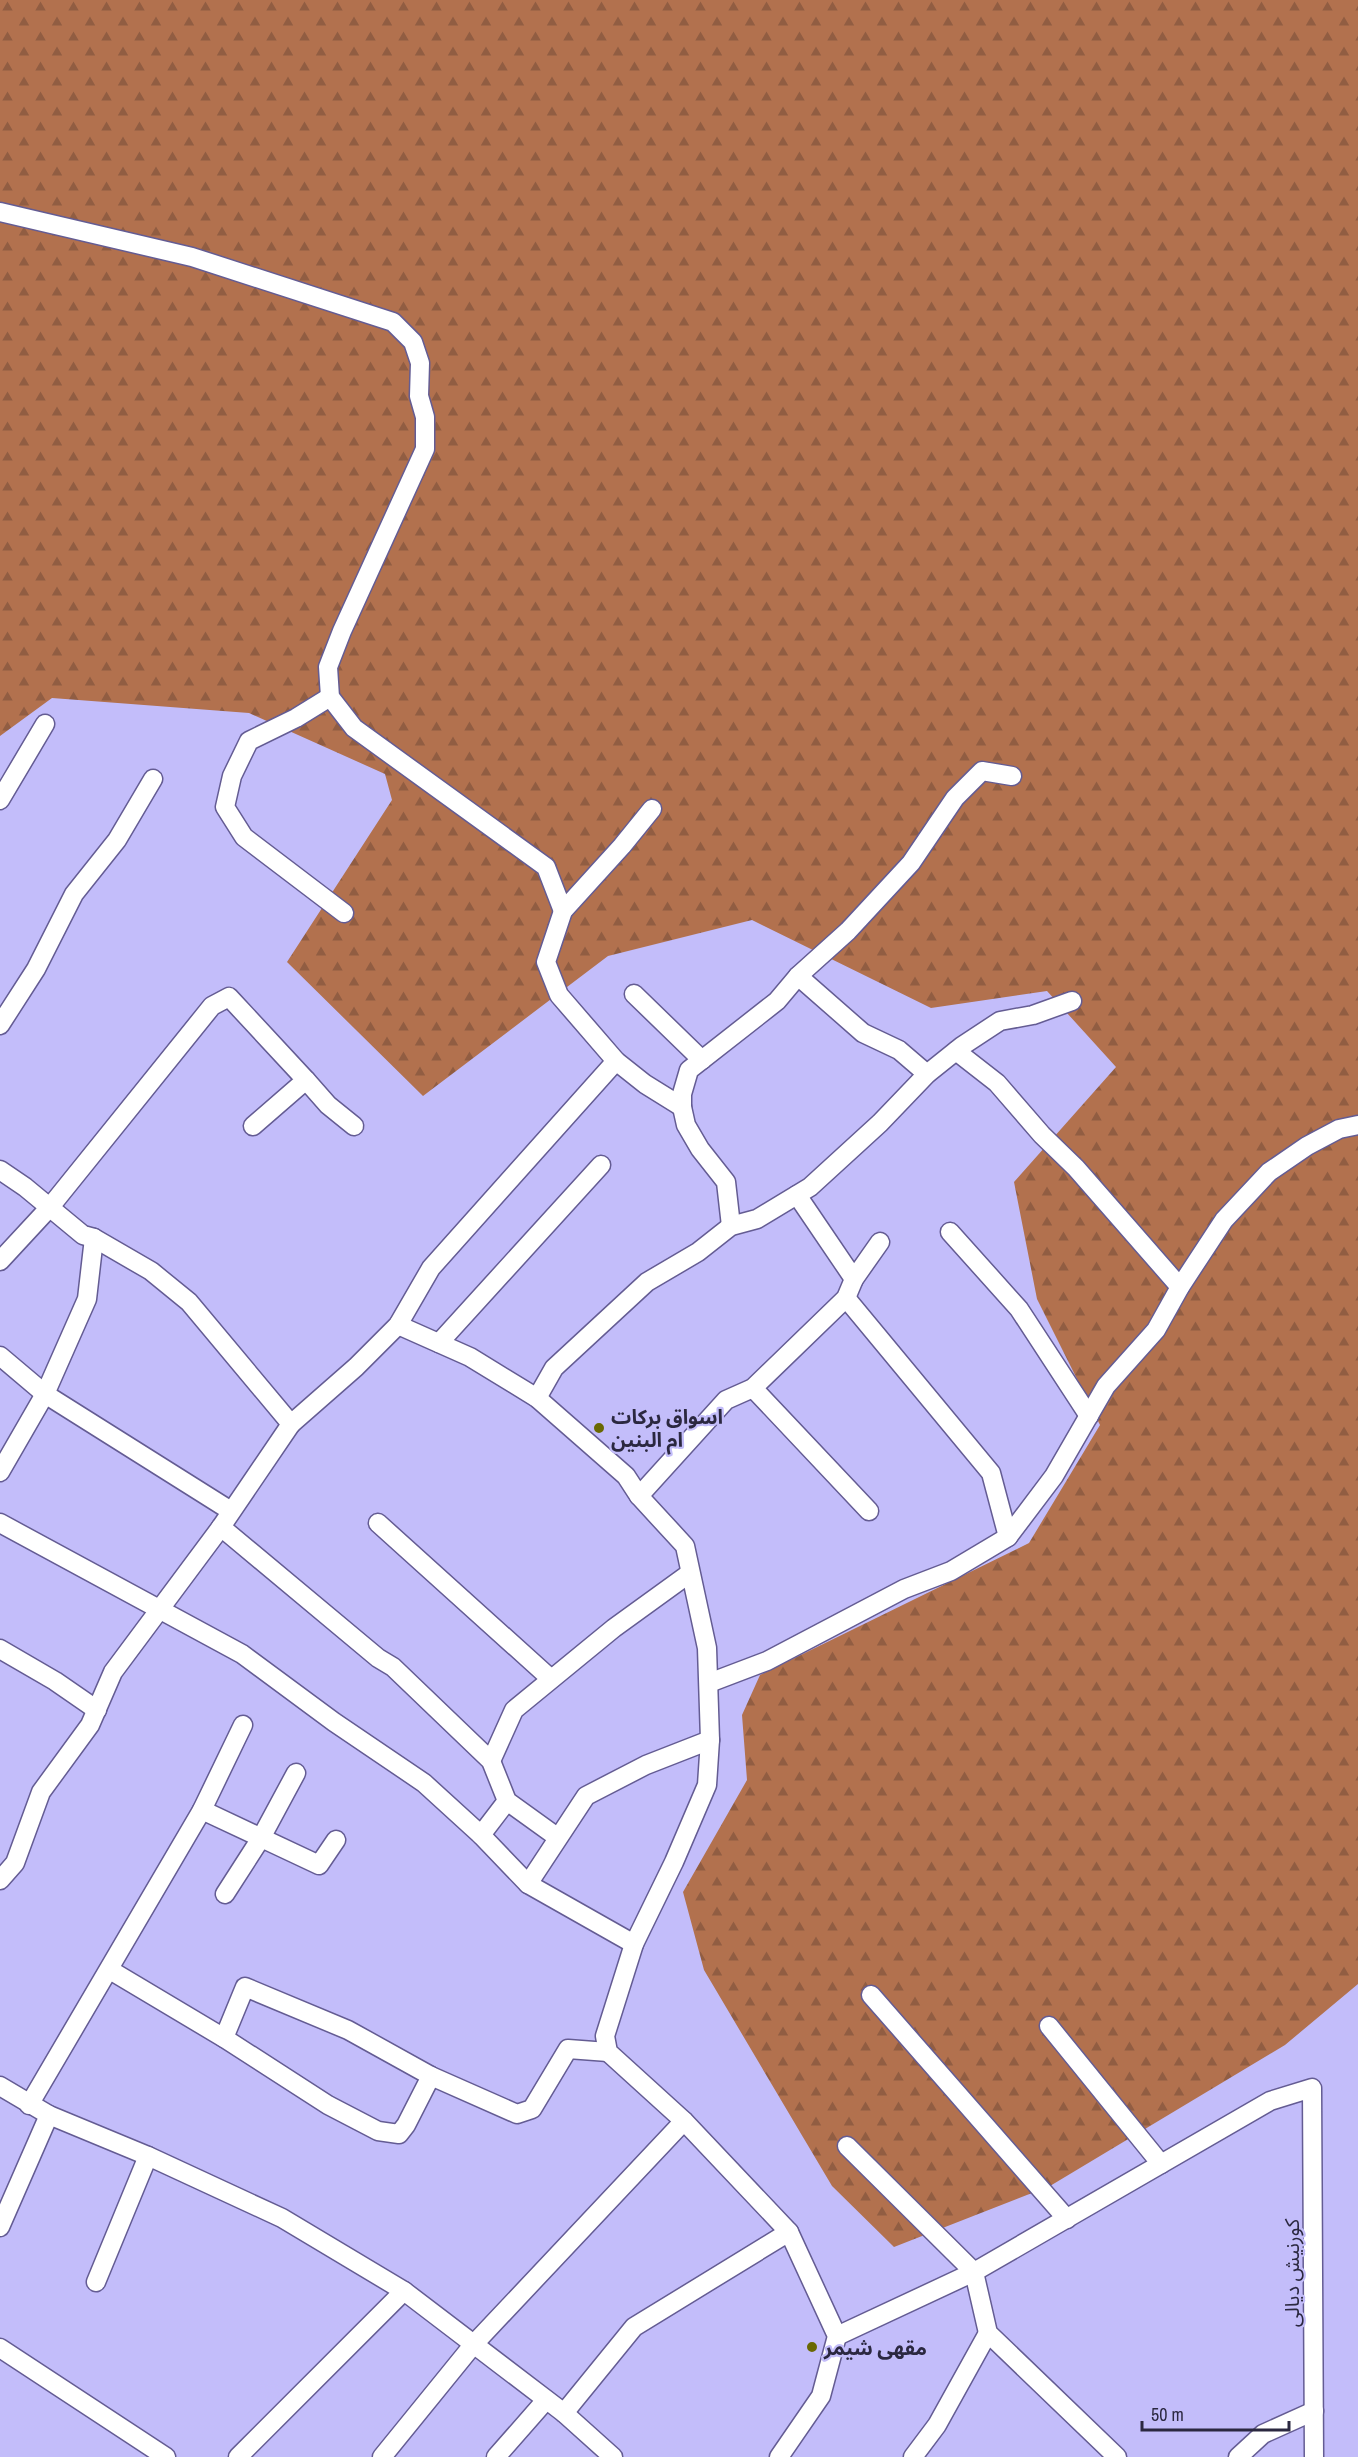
<svg xmlns="http://www.w3.org/2000/svg" width="1358" height="2457" viewBox="0 0 1358 2457" font-family="'Archivo Narrow','Noto Sans Arabic',sans-serif">
  <defs>
    <pattern id="forest-firs" width="22" height="20" patternUnits="userSpaceOnUse" patternTransform="scale(1.5)"><rect width="22" height="20" fill="#b2714e"/><path d="M5 1l3.5 6h-7zM16 11l3.5 6h-7z" fill="#915d42"/></pattern>
  </defs>
  <rect width="100%" height="100%" fill="#c3bdfa"/>
  <path fill="url(#forest-firs)" d="M0 0H1358V1984L1285 2045 1050 2186 894 2247 832 2186 704 1970 683 1892 747 1780 742 1715 760 1675 1029 1543 1100 1425 1037 1299 1014 1182 1116 1067 1047 991 931 1008 752 920 608 956 423 1096 287 962 392 800 385 774 249 713 52 698 0 736Z"/>
  <g fill="none" stroke-linecap="round" stroke-linejoin="round">
    <defs>
      <g id="minor">
        <path d="M0 212 192 257 393 322 413 342 420 363 419 396 425 417V449L342 631 328 667 330 697 354 728 546 867 563 911"/>
        <path d="M330 697 296 718 249 741 232 776 225 807 244 837 344 913"/>
        <path d="M0 800 45 724"/>
        <path d="M652 809 622 846 563 911 546 962 559 995 616 1061 645 1084 682 1107"/>
        <path d="M798 976 863 1033 899 1050 927 1074"/>
        <path d="M634 994 702 1060"/>
        <path d="M0 1025 36 969 74 894 117 840 153 779"/>
        <path d="M956 1051 997 1083 1042 1135 1076 1168 1180 1287"/>
        <path d="M306 1080 328 1105 354 1126"/>
        <path d="M0 1170 25 1187 83 1235 94 1238 151 1271 189 1302 291 1424 221 1527 113 1672 90 1725 41 1792 15 1863 0 1880"/>
        <path d="M797 1195 854 1279"/>
        <path d="M731 1226 726 1182 700 1149 686 1125 682 1107V1094L689 1070 777 1001 798 976 848 931 911 863 955 798 982 771 1012 776"/>
        <path d="M950 1232 1019 1309 1089 1416"/>
        <path d="M0 1261 50 1207 212 1006 229 997 306 1080 253 1126"/>
        <path d="M846 1298 991 1473 1008 1537"/>
        <path d="M398 1325 470 1357 537 1398 626 1476 639 1496 685 1546 707 1648 710 1740 707 1785 674 1862 634 1944 605 2036 608 2052 684 2121 789 2232 837 2336 821 2396 779 2457"/>
        <path d="M439 1343 601 1165"/>
        <path d="M0 1356 45 1394 231 1511"/>
        <path d="M753 1388 869 1511"/>
        <path d="M537 1398 554 1368 647 1282 698 1252 731 1226 757 1219 810 1187 880 1123 927 1074 962 1046 1000 1021 1033 1015 1072 1001"/>
        <path d="M291 1424 356 1367 398 1325 431 1268 616 1061"/>
        <path d="M0 1472 45 1394 87 1299 94 1238"/>
        <path d="M639 1496 726 1400 753 1388 846 1298 854 1279 880 1242"/>
        <path d="M0 1523 242 1654 334 1722 424 1783 481 1835 528 1884 634 1944"/>
        <path d="M378 1523 551 1679"/>
        <path d="M221 1527 378 1658 393 1667 491 1761 507 1801 557 1837"/>
        <path d="M0 1649 55 1681 97 1710"/>
        <path d="M709 1683 767 1661 904 1589 951 1571 1008 1537 1054 1476 1106 1386 1156 1330 1180 1287 1224 1220 1269 1172 1307 1146 1339 1129 1358 1125"/>
        <path d="M491 1761 514 1710 614 1628 690 1573"/>
        <path d="M202 1810 319 1865 336 1840"/>
        <path d="M481 1835 507 1801"/>
        <path d="M528 1884 586 1796 646 1765 710 1740"/>
        <path d="M225 1894 261 1838 296 1773"/>
        <path d="M110 1970 224 2038 328 2105 378 2131 399 2134 406 2125 431 2076"/>
        <path d="M871 1995 1067 2219"/>
        <path d="M1049 2026 1161 2164"/>
        <path d="M224 2038 245 1987 348 2030 431 2076 517 2114 532 2109 568 2049 608 2052"/>
        <path d="M0 2086 49 2115 148 2156 282 2218 404 2291 564 2413 613 2457"/>
        <path d="M29 2105 202 1810 243 1725"/>
        <path d="M847 2146 974 2272 988 2333 1117 2457"/>
        <path d="M0 2227 49 2115"/>
        <path d="M96 2282 148 2156"/>
        <path d="M837 2336 974 2272 1270 2101 1312 2088 1314 2457"/>
        <path d="M0 2348 166 2457"/>
        <path d="M564 2413 634 2327 789 2232"/>
        <path d="M238 2457 404 2291"/>
        <path d="M382 2457 473 2345 684 2121"/>
        <path d="M496 2457 546 2400"/>
        <path d="M913 2457 937 2425 988 2333"/>
        <path d="M1238 2457 1263 2434 1314 2411"/>
      </g>
    </defs>
    <use href="#minor" stroke="#645c93" stroke-width="21"/>
    <use href="#minor" stroke="#fff" stroke-width="18"/>
  </g>
  <g fill="#696802" stroke="#c3bdfa" stroke-width="2">
    <circle cx="599" cy="1428" r="6"/>
    <circle cx="812" cy="2347" r="6"/>
  </g>
  <g text-anchor="middle" dominant-baseline="central" stroke-width="4.5" stroke-linejoin="round" paint-order="stroke">
    <g font-size="20" font-weight="bold" fill="#2b2840" stroke="#c3bdfa" text-anchor="start">
      <text x="611" y="1416">اسواق بركات<tspan x="611" dy="23">ام البنين</tspan></text>
      <text x="824" y="2347">مقهى شيمر</text>
    </g>
    <g font-size="20" fill="#2b2840" stroke="#c3bdfa">
      <text transform="translate(1291 2273) rotate(-90)">كورنيش ديالى</text>
    </g>
  </g>
  <path d="M1142 2421v9h147v-9" fill="none" stroke="#2b2840" stroke-width="3"/>
  <text x="1151" y="2421" font-size="18" fill="#2b2840" stroke="#c3bdfa" stroke-width="4.5" paint-order="stroke">50 m</text>
</svg>
